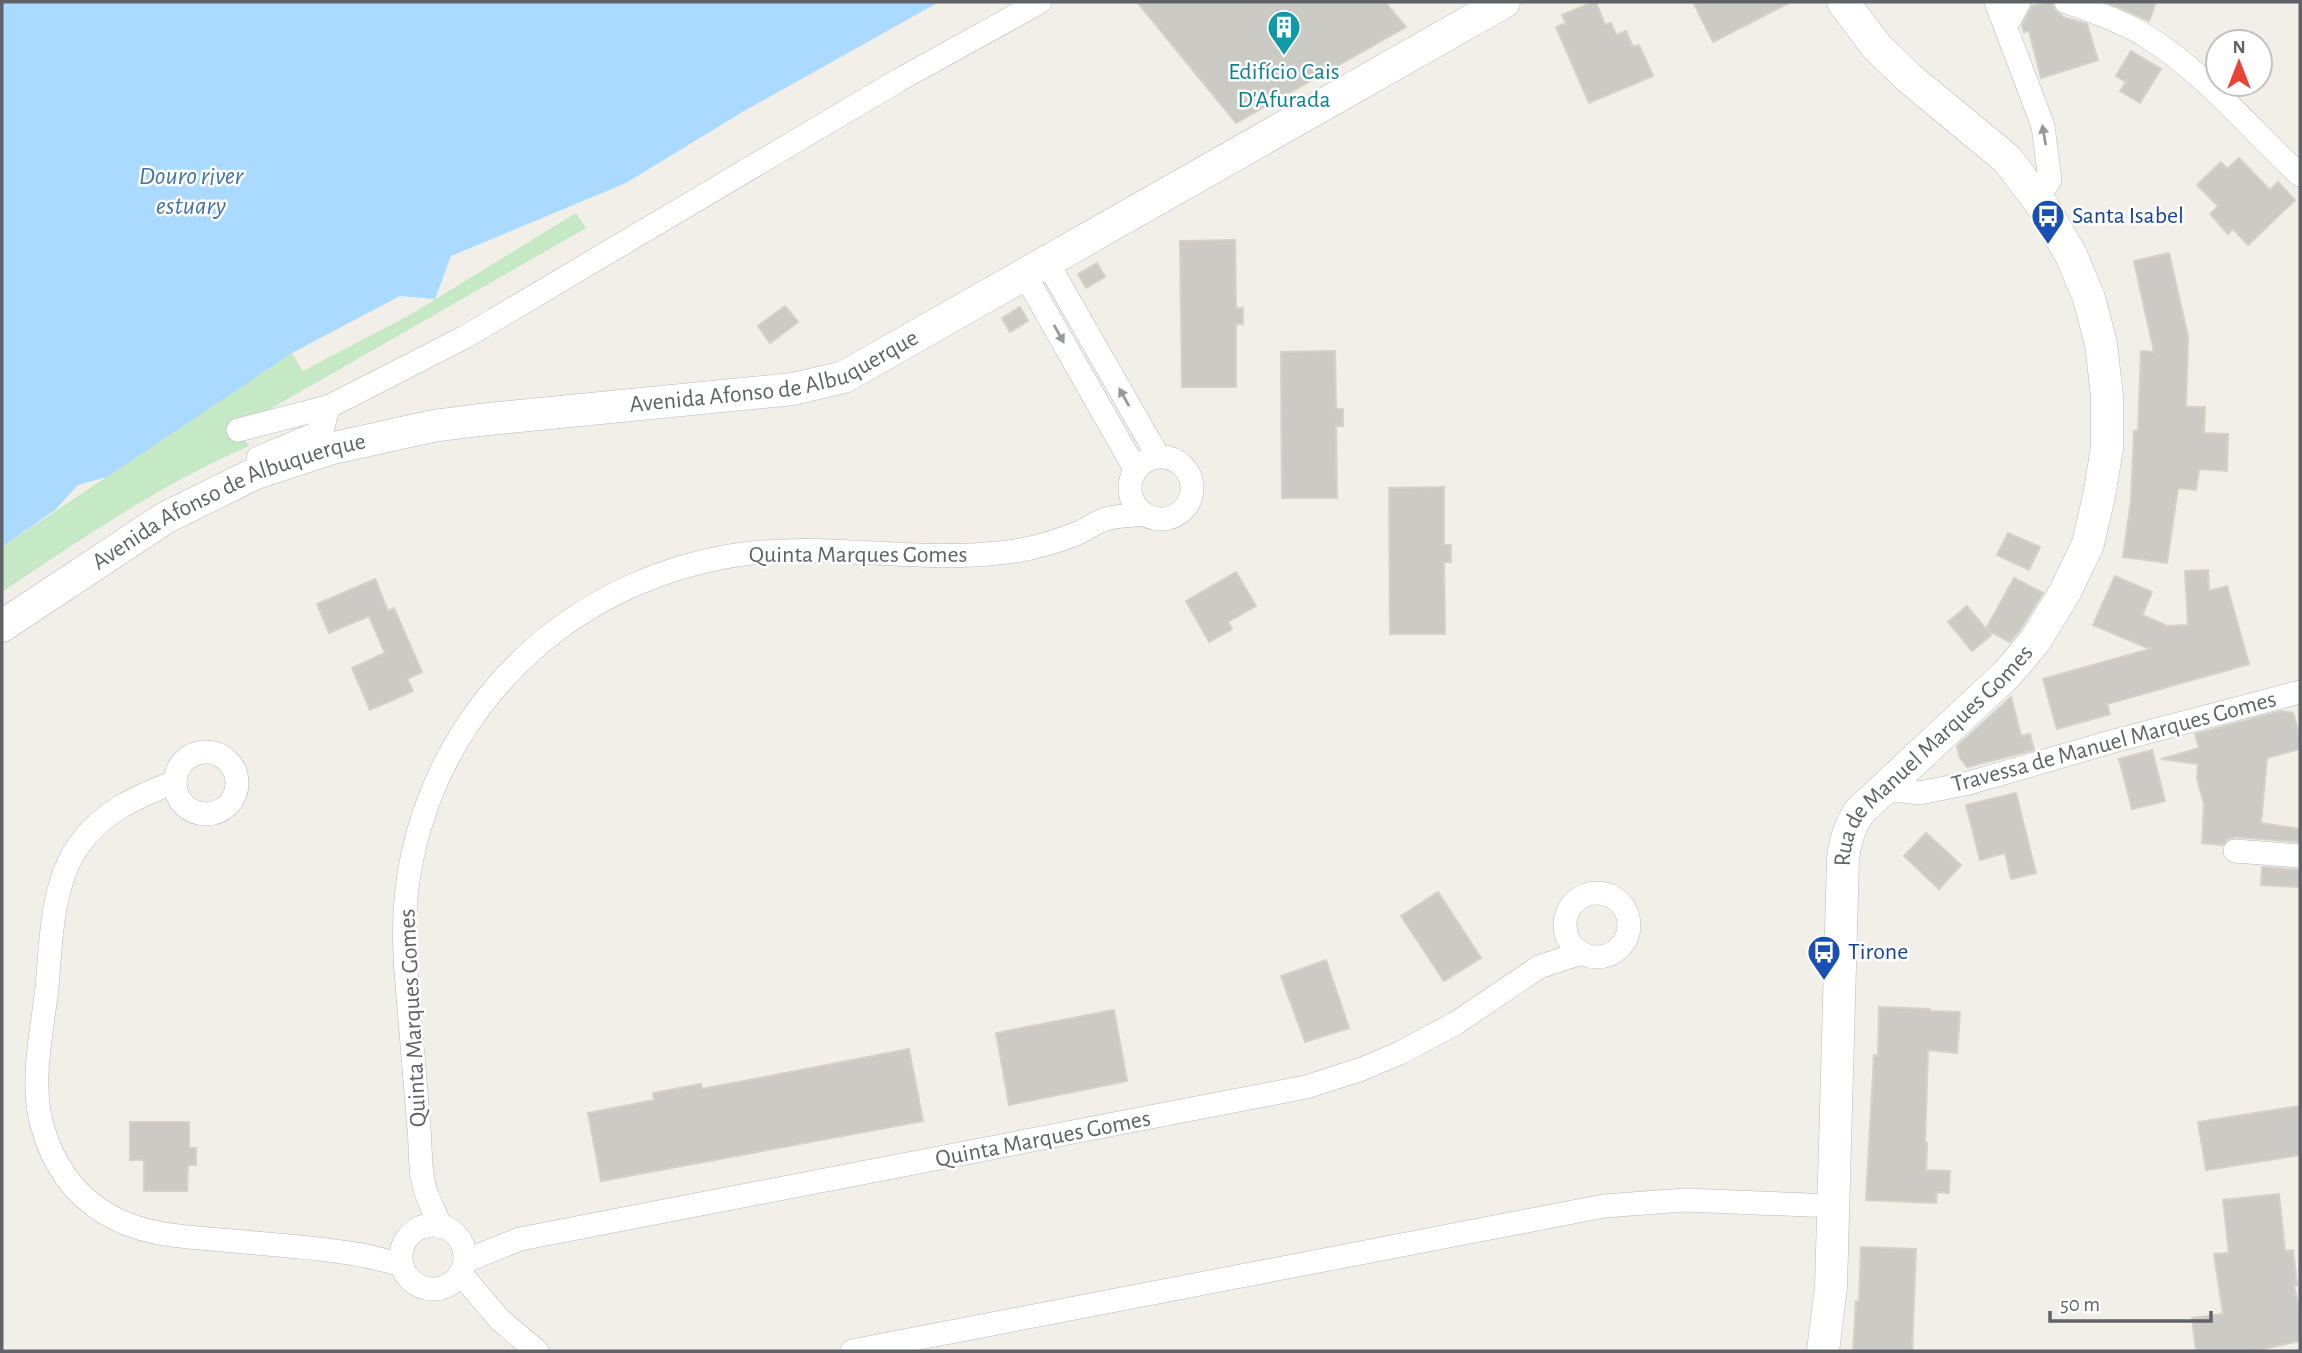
<svg xmlns="http://www.w3.org/2000/svg" width="2302" height="1353" viewBox="0 0 2302 1353" font-family="'Alegreya Sans',sans-serif">
  <rect width="100%" height="100%" fill="#f1efe8"/>
  <path fill="#c5e8c5" d="M576 213 586 228 237 428 249 446C159 485 83 538 2 592V547L292 353 303 371 408 316Z"/>
  <path fill="#aadaff" d="M2 2H939L744 111 626 183 451 256 435 299 400 296 292 353 107 477 78 485 55 510 2 547Z"/>
  <g fill="#cccac5" stroke="#d6d1c6" stroke-width="2">
    <path d="M1137 2H1385L1406 27 1236 123Z"/>
    <path d="M1593 2H1596L1605 25 1611 23 1616 35 1626 31 1633 47 1639 45 1653 76 1589 103 1556 27 1566 23 1562 15Z"/>
    <path d="M1693 2H1791L1713 42Z"/>
    <path d="M2052 2 2055 10 2063 17 2087 24 2098 60 2041 78 2029 31 2024 32 2022 25 2032 6Z"/>
    <path d="M2106 2H2156L2149 21Z"/>
    <path d="M2131 51 2161 69 2140 103 2120 91 2126 82 2116 76Z"/>
    <path d="M2239 158 2270 190 2278 182 2295 200 2248 245 2233 229 2228 234 2210 214 2218 206 2197 185 2221 162 2227 169Z"/>
    <path d="M1235 240 1236 308H1243V324H1236V387H1182L1180 241Z"/>
    <path d="M2169 253 2188 336 2186 407H2205L2204 433 2228 434 2227 471 2199 469 2196 490 2178 488 2167 563 2123 557 2131 501 2134 431H2138L2141 351 2154 352 2134 261Z"/>
    <path d="M1097 263 1105 277 1086 288 1078 274Z"/>
    <path d="M785 306 798 322 770 343 758 326Z"/>
    <path d="M1020 307 1028 321 1010 332 1002 318Z"/>
    <path d="M1335 351 1336 409H1343V426H1336L1337 498H1282L1281 352Z"/>
    <path d="M1444 487V545H1451V562H1444L1445 634H1390L1389 488Z"/>
    <path d="M2008 533 2040 547 2029 570 1997 555Z"/>
    <path d="M2208 570 2209 591 2227 586 2249 664 2107 704 2110 714 2057 729 2043 679 2150 649 2093 625 2115 576 2152 592 2142 615 2167 626 2188 625 2185 571Z"/>
    <path d="M1236 572 1256 606 1228 622 1232 629 1209 642 1186 601Z"/>
    <path d="M2014 578 2043 593 2020 630 2010 642 1987 630 1991 635 1972 651 1948 622 1967 606 1986 629Z"/>
    <path d="M375 579 388 611 394 608 422 672 407 679 413 691 370 710 352 668 385 653 369 616 329 633 317 604Z"/>
    <path d="M2011 697 2021 736 2030 734 2034 750 1967 767 1960 758 1957 746Z"/>
    <path d="M2281 711 2293 713 2300 738V749L2267 758 2261 823 2300 829V842L2236 837 2228 839 2223 845 2202 843 2204 804 2197 778 2198 764 2161 759 2199 748 2195 734Z"/>
    <path d="M2152 750 2165 801 2132 809 2119 759Z"/>
    <path d="M2016 793 2036 873 2011 879 2005 853 1980 860 1966 805Z"/>
    <path d="M1926 833 1961 865 1939 889 1904 856Z"/>
    <path d="M2262 867 2300 870V887L2261 885Z"/>
    <path d="M1438 892 1481 958 1444 981 1401 916Z"/>
    <path d="M1326 960 1349 1028 1305 1042 1281 976Z"/>
    <path d="M1879 1007 1930 1009V1011L1960 1012 1957 1053 1928 1050 1925 1143H1927L1926 1170 1950 1171 1949 1193 1937 1192 1936 1203 1866 1200 1874 1055 1878 1056Z"/>
    <path d="M1114 1010 1127 1081 1009 1105 996 1033Z"/>
    <path d="M909 1049 923 1121 601 1181 588 1113 654 1100 653 1093 701 1084 702 1089Z"/>
    <path d="M2300 1106V1155L2206 1170 2198 1122Z"/>
    <path d="M130 1122H189V1148H196V1165H188L187 1191H144V1160H130Z"/>
    <path d="M2279 1194 2285 1251 2293 1250 2297 1285 2294 1286 2300 1313V1341L2254 1351H2196L2192 1318 2223 1314 2214 1254 2229 1253 2223 1200Z"/>
    <path d="M1861 1247 1916 1249 1912 1351H1853L1856 1301H1859Z"/>
  </g>
  <g fill="none" stroke-linecap="round" stroke-linejoin="round">
    <defs>
      <g id="street">
        <path d="M1996 2 2043 126 2050 180 2037 198"/>
        <path d="M2066 2C2094 12 2124 22 2149 38 2207 75 2250 129 2300 175"/>
        <path d="M2006 26 2019 2"/>
        <path d="M1047 262 1158 456"/>
        <path d="M1025 275 1135 469"/>
        <path d="M238 430 328 407"/>
        <circle cx="1161" cy="488" r="31"/>
        <path d="M258 458 322 431 328 407 465 337 899 80 1040 2"/>
        <circle cx="206" cy="783" r="31"/>
        <path d="M175 782C138 796 103 811 79 845 71 856 65 869 61 883 51 916 50 953 47 988 42 1032 30 1082 42 1125 52 1162 72 1193 105 1213 143 1237 191 1237 234 1241 274 1245 316 1247 355 1254 371 1256 386 1261 402 1265"/>
        <path d="M1885 789 1920 793 1969 783 2114 741 2300 692"/>
        <path d="M2235 851 2300 856"/>
        <circle cx="1597" cy="925" r="32"/>
        <circle cx="433" cy="1257" r="32"/>
        <path d="M441 1227C436 1215 430 1204 426 1192 419 1173 421 1149 419 1129 415 1081 411 1032 407 984 403 942 403 899 412 858 447 691 584 573 751 553 833 544 916 562 998 553 1025 551 1053 543 1078 533 1087 529 1096 522 1106 519 1117 515 1132 516 1144 514"/>
        <path d="M465 1261 520 1239 1306 1087 1362 1069 1400 1053 1456 1023 1539 967 1581 953"/>
        <path d="M461 1274 500 1320 537 1351"/>
        <path d="M852 1351 1604 1206 1685 1200 1832 1206"/>
      </g>
      <g id="secondary">
        <path id="s1" d="M2 626 165 518 256 473 329 449 433 426 479 420 793 389 844 377 1504 2"/>
        <path id="s2" d="M1823 1351 1831 1287 1843 859C1845 841 1849 826 1860 811L2007 674 2035 641 2065 592 2088 544 2099 496 2107 448V396L2101 344 2089 298 2071 255 2042 205 2007 159 1909 78 1877 47 1843 2"/>
      </g>
    </defs>
    <use href="#street" stroke="#b5b8bc" stroke-width="24"/>
    <use href="#secondary" stroke="#b6babf" stroke-width="33"/>
    <use href="#street" stroke="#fff" stroke-width="23"/>
    <use href="#secondary" stroke="#fff" stroke-width="32"/>
  </g>
  <defs><path id="oneway-solid" d="M-6-.8H1V-3.2L6.5 0L1 3.2V.8H-6Z" transform="scale(1.75)"/></defs>
  <g fill="#979a9d">
    <use href="#oneway-solid" transform="translate(2044 135) rotate(-100)"/>
    <use href="#oneway-solid" transform="translate(1059 334) rotate(61)"/>
    <use href="#oneway-solid" transform="translate(1124 397) rotate(-119)"/>
  </g>
  <defs>
    <symbol id="building-pin" viewBox="-11 -11 22 30"><path d="M0 17L-7.5 6A9.5 9.5 0 1 1 7.5 6Z" fill="#0f9aa8" stroke="#fff"/><path d="M-4-6H4V6H1V3H-1V6H-4ZM-2.5-4.3h1.7v1.8h-1.7ZM.8-4.3h1.7v1.8H.8ZM-2.5-1h1.7V.8h-1.7ZM.8-1h1.7V.8H.8Z" fill="#fff"/></symbol>
    <symbol id="bus-pin" viewBox="-11 -11 22 30"><path d="M0 17L-7.5 6A9.5 9.5 0 1 1 7.5 6Z" fill="#1a4fb4" stroke="#fff"/><path d="M-5-6H5V4H4V6H2V4H-2V6H-4V4H-5ZM-3.5-4V0h7V-4ZM-3.5 1.2v1.5H-2V1.2ZM2 1.2v1.5H3.5V1.2Z" fill="#fff"/></symbol>
  </defs>
  <g fill-rule="evenodd">
    <use href="#building-pin" x="1265" y="8" width="38" height="52"/>
    <use href="#bus-pin" x="2029" y="197" width="38" height="52"/>
    <use href="#bus-pin" x="1805" y="933" width="38" height="52"/>
  </g>
  <g text-anchor="middle" dominant-baseline="central" stroke-width="5" stroke-linejoin="round" paint-order="stroke">
    <g font-size="24" fill="#0d838f" stroke="#fff">
      <text x="1284" y="72">Edifício Cais<tspan x="1284" dy="28">D'Afurada</tspan></text>
    </g>
    <g font-size="24" fill="#164399" stroke="#fff" text-anchor="start">
      <text x="2072" y="216">Santa Isabel</text>
      <text x="1848" y="952">Tirone</text>
    </g>
    <g font-size="24" fill="#5f6368" stroke="#fff">
      <text stroke="none"><textPath href="#s1" startOffset="828">Avenida Afonso de Albuquerque</textPath></text>
      <text stroke="none"><textPath href="#s1" startOffset="261">Avenida Afonso de Albuquerque</textPath></text>
      <text x="858" y="555">Quinta Marques Gomes</text>
      <text transform="translate(2114 742) rotate(-15)">Travessa de Manuel Marques Gomes</text>
      <text stroke="none"><textPath href="#s2" startOffset="632">Rua de Manuel Marques Gomes</textPath></text>
      <text transform="translate(413 1018) rotate(-93)">Quinta Marques Gomes</text>
      <text transform="translate(1043 1139) rotate(-11)">Quinta Marques Gomes</text>
    </g>
    <g font-size="26" font-style="italic" fill="#4174aa" stroke="#fff">
      <text x="191" y="176">Douro river<tspan x="191" dy="30">estuary</tspan></text>
    </g>
  </g>
  <rect width="2302" height="1353" fill="none" stroke="#5f6368" stroke-width="7"/>
  <g transform="translate(2239 63)"><circle r="33" fill="#ffffff" stroke="#bfc1c3" stroke-width="2"/>
  <path d="M0-5L12 26L0 18L-12 26Z" fill="#ea4335"/>
  <text y="-10" font-size="19" font-weight="bold" text-anchor="middle" fill="#5f6368">N</text>
  </g>
  <path d="M2050 1311v10h161v-10" fill="none" stroke="#5f6368" stroke-width="3.5"/>
  <text x="2060" y="1311" font-size="21" fill="#5f6368" stroke="#ffffff" stroke-width="5" paint-order="stroke">50 m</text>
</svg>
